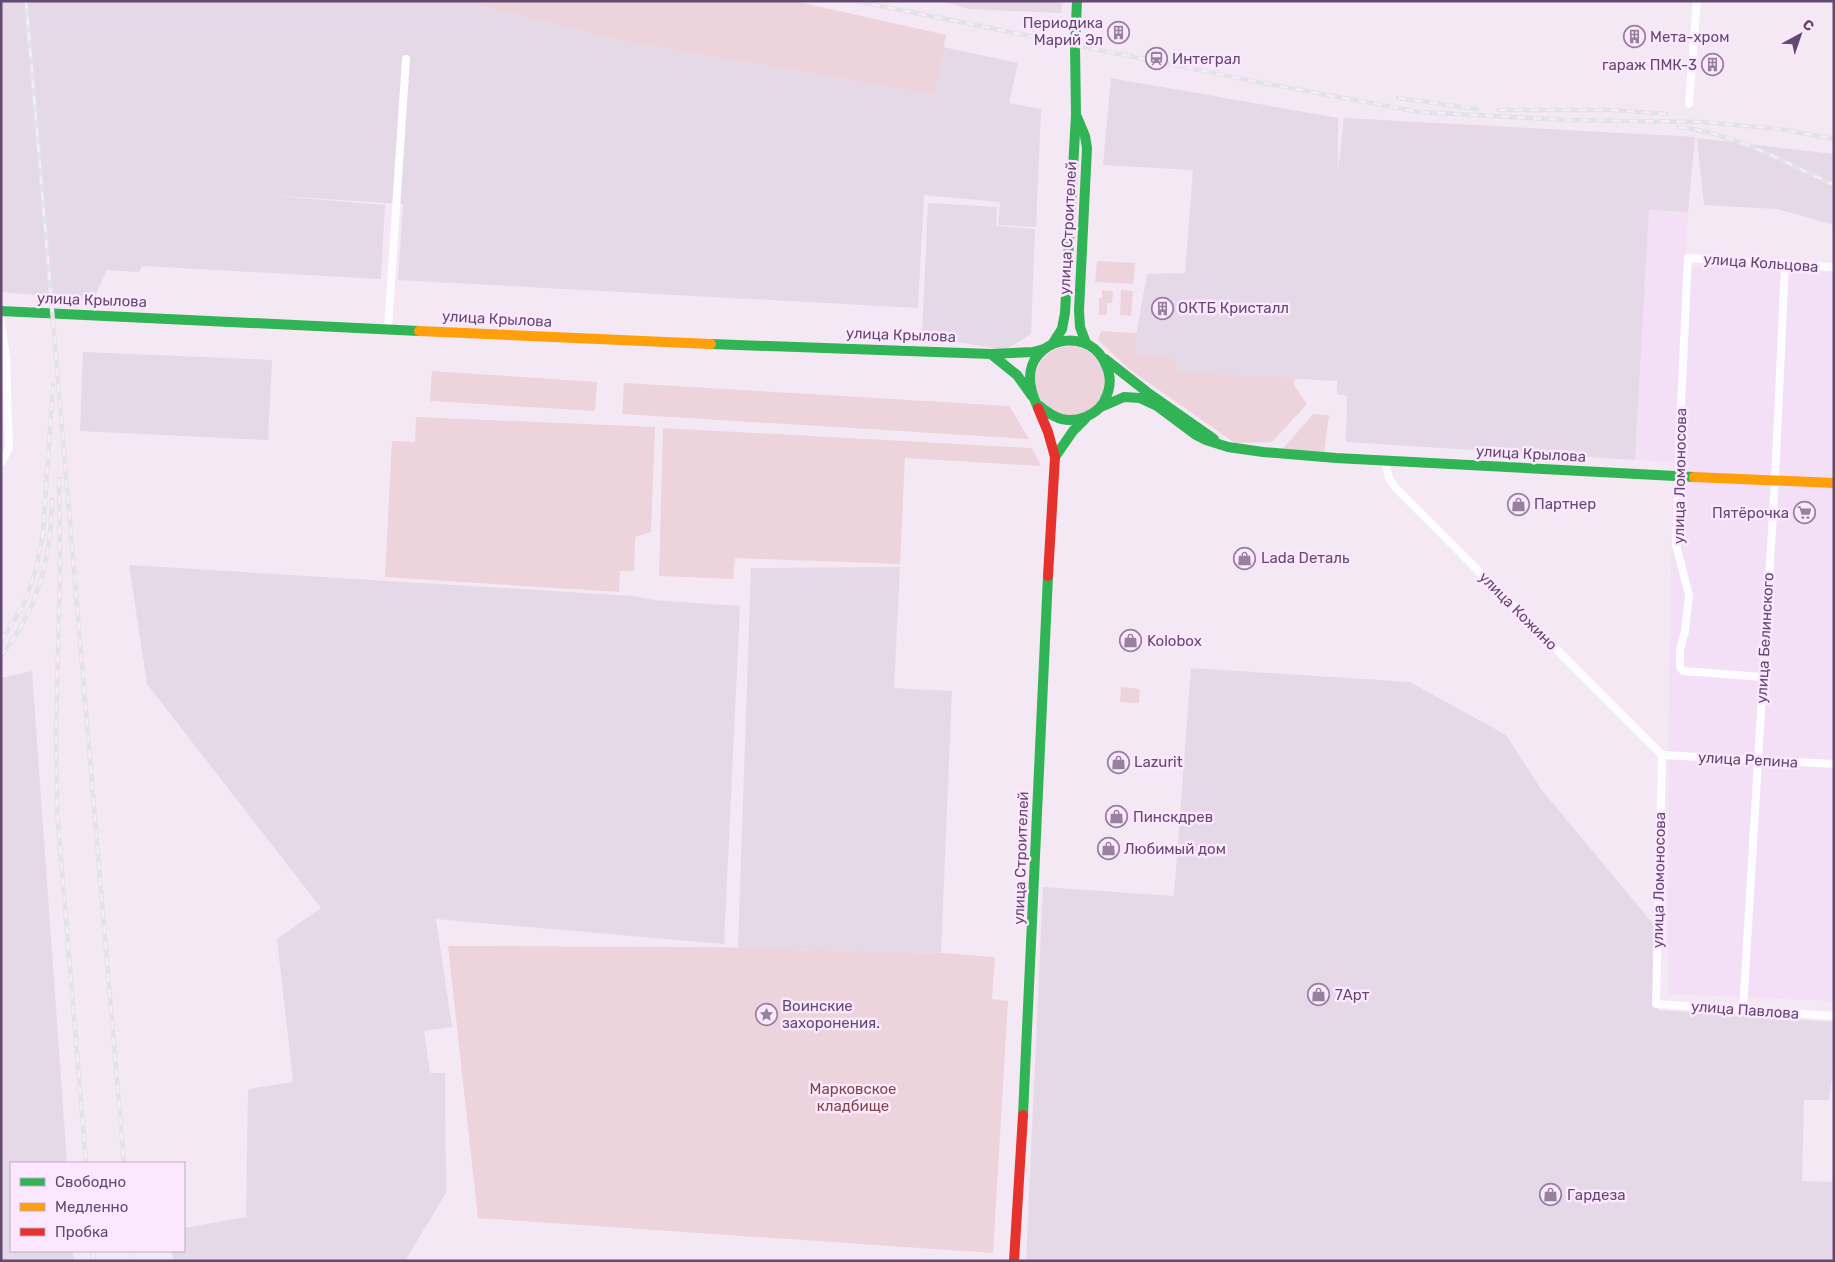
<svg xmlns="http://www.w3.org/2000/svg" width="1835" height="1262" viewBox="0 0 1835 1262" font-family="Rubik,sans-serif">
  <rect width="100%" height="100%" fill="#f4e8f5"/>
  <path fill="#f3dff6" d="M1649 210 1688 212 1685 266 1834 272V1001L1668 994V749L1673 462 1635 460Z"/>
  <g fill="#e5d9e7">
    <path d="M1 1H467L479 6 616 40 935 95 943 47 1018 63 1009 103 1041 109 1036 227 998 225 1000 202 924 195 918 308 398 280 403 204 264 195 385 205 381 279 142 266 139 272 107 270 93 300 1 292Z"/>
    <path d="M942 1H1062L1061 13 969 9Z"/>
    <path d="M1111 78 1338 118V170L1344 118 1695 137 1688 212 1649 210 1635 460 1346 442 1347 396 1337 394V381L1175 372V359L1135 353 1136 336 1147 274 1185 273 1193 170 1103 165Z"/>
    <path d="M1697 138 1834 154V225L1777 209 1704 205Z"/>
    <path d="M928 203 997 207 996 226 1035 229 1031 334 1005 350 922 336Z"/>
    <path d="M83 352 272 360 268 440 80 431Z"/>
    <path d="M129 565 634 596 653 600 740 606 724 944 436 919 452 1027 424 1031 430 1073H445L446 1193 405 1261H173L172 1251H184V1228L246 1217 248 1089 293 1082 277 939 321 908 147 684Z"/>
    <path d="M900 567 894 688 952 691 941 953 738 948 751 568Z"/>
    <path d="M1191 668 1410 682 1506 735 1541 789 1660 932 1658 1010 1834 1022V1063L1829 1100H1804L1802 1181 1834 1182V1261H1026L1043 887 1174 896Z"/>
    <path d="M32 671 67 1163H11V1251H73L74 1261H1V678Z"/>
  </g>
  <g fill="#edd3db">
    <path d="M467 1H794L946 35 935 95 616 40 479 6Z"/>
    <path d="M1097 261 1135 263 1133 284 1095 282Z"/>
    <path d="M1102 290 1113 291 1112 303H1107V315H1099V298H1102Z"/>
    <path d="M1121 290 1133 291 1131 316 1120 315Z"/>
    <path d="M1101 331 1137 333 1135 353 1176 359 1175 372 1295 378 1294 385 1307 404 1272 442 1235 443 1129 369 1098 340Z"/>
    <circle cx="1070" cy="381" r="35"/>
    <path d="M432 371 597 382 595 411 430 401Z"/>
    <path d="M624 383 1009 406 1029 439 622 414Z"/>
    <path d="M1313 414 1329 415 1324 453 1282 450Z"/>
    <path d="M416 417 655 427 651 532 635 537 634 571H620L619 592 385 577 392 441 415 442Z"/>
    <path d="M663 428 1032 448 1041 466 905 458 900 564 735 558 733 579 659 576Z"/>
    <path d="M1121 687 1140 689 1139 703 1120 702Z"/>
    <path d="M448 946 705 947 941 953 995 957 992 999 1008 1001 993 1253 478 1218Z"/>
  </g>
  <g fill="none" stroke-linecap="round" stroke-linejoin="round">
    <g stroke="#fdfcfe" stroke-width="8">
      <path d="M1689 104 1697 1"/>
      <path d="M1 321 6 357 9 448 1 463"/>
      <path d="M388 328 406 59"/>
      <path d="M1385 460 1389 479 1395 487 1662 755"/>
      <path d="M1763 677 1683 671 1680 667V650L1685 631 1689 595 1676 545 1680 427 1688 258 1834 267"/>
      <path d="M1662 755 1656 1004 1834 1016"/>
      <path d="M1662 755 1834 764"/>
      <path d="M1743 1010 1775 480 1785 265"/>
    </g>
    <g stroke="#30b455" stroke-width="10">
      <path d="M1077 117 1085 136 1087 148 1079 310 1080 327 1086 343"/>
      <path d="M1 311 419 331"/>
      <path d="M1053 343 1062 329 1065 313 1076 115 1075 46 1077 1"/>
      <path d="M711 344 991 354 1033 352 1044 349"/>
      <path d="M991 354 1017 375 1032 396"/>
      <path d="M1105 359 1147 392 1214 439"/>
      <path d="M1038 405C1043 409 1048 413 1054 416 1073 426 1100 416 1107 395 1112 382 1110 372 1103 359 1084 326 1029 340 1030 379 1030 389 1034 399 1038 408"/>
      <path d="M1101 407 1124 397 1140 398 1157 406 1196 435 1206 440 1228 447 1263 452 1336 458 1694 477"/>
      <path d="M1055 457 1073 431 1085 419"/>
      <path d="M1023 1115C1033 936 1038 756 1048 576"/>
    </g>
    <g stroke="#ff9f0a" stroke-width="10">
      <path d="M419 331 711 344"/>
      <path d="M1694 477 1834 483"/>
    </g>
    <g stroke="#e5322d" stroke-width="10">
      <path d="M1038 408 1048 432 1055 457 1048 576"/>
      <path d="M1014 1261 1023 1115"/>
    </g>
    <defs>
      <g id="rail">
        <path d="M26 1 124 1163"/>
        <path d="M856 1 1258 82 1419 112 1567 120 1702 122 1781 129 1834 139"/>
        <path d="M1398 98 1477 109"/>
        <path d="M1499 110H1614L1666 114"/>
        <path d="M1679 127C1734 133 1784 162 1834 185"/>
        <path d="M59 479 60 573 56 730 57 810 86 1163"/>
        <path d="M1 641 24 604 36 569 43 533 53 385"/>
        <path d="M1 656C38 609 51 559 52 500"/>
        <path d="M93 1251 94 1261"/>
        <path d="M131 1251 132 1261"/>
      </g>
    </defs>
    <use href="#rail" stroke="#e1e4e5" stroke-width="4.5"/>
    <use href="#rail" stroke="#fce8fe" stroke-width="2.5" stroke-dasharray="8" stroke-linecap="butt"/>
  </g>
  <defs>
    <symbol id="building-ring" viewBox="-11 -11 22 22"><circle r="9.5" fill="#fce8fe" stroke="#96819f" stroke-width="1.5"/><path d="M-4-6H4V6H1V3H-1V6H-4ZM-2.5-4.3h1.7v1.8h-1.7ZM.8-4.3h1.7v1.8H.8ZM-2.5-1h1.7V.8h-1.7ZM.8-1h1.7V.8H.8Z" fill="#96819f"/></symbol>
    <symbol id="station-ring" viewBox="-11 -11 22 22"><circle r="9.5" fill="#fce8fe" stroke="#96819f" stroke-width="1.5"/><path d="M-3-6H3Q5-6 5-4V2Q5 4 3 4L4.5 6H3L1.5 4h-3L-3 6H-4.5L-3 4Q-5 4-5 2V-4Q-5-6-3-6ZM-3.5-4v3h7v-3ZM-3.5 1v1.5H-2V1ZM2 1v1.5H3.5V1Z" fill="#96819f"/></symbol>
    <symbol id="shop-ring" viewBox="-11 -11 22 22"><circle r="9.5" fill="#fce8fe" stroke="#96819f" stroke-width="1.5"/><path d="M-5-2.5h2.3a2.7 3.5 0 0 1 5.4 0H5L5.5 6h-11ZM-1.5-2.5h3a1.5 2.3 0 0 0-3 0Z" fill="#96819f"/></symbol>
    <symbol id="supermarket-ring" viewBox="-11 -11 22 22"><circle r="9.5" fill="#fce8fe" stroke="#96819f" stroke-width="1.5"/><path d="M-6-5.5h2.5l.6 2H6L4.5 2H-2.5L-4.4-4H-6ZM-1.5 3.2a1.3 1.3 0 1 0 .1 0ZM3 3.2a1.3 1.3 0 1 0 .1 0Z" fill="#96819f"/></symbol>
    <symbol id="sight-ring" viewBox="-11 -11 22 22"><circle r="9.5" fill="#fce8fe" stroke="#96819f" stroke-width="1.5"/><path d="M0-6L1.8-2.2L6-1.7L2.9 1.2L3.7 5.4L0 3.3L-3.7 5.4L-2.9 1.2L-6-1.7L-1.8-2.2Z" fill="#96819f"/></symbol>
  </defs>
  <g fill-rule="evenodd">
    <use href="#building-ring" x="1106" y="20" width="25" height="25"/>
    <use href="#building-ring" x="1622" y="24" width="25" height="25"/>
    <use href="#station-ring" x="1144" y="46" width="25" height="25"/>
    <use href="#building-ring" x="1700" y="52" width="25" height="25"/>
    <use href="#building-ring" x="1150" y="296" width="25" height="25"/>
    <use href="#shop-ring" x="1506" y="492" width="25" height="25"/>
    <use href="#supermarket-ring" x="1792" y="500" width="25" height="25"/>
    <use href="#shop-ring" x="1232" y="546" width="25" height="25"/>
    <use href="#shop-ring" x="1118" y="628" width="25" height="25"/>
    <use href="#shop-ring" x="1106" y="750" width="25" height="25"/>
    <use href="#shop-ring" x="1104" y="804" width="25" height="25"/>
    <use href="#shop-ring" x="1096" y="836" width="25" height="25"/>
    <use href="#shop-ring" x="1306" y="982" width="25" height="25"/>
    <use href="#sight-ring" x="754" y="1002" width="25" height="25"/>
    <use href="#shop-ring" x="1538" y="1182" width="25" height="25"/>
  </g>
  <g text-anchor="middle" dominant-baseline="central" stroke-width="5" stroke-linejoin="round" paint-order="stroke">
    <g font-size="15" fill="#634a71" stroke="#fce8fe" text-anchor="start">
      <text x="1103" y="23" text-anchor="end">Периодика<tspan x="1103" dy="17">Марий Эл</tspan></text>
      <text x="1650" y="37">Мета-хром</text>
      <text x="1172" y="59">Интеграл</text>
      <text x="1697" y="65" text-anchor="end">гараж ПМК-3</text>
      <text x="1178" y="308">ОКТБ Кристалл</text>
      <text x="1534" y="504">Партнер</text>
      <text x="1789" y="513" text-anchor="end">Пятёрочка</text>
      <text x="1261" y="558">Lada Dеталь</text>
      <text x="1147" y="641">Kolobox</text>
      <text x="1134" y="762">Lazurit</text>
      <text x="1133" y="817">Пинскдрев</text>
      <text x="1124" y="849">Любимый дом</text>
      <text x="1335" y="995">7Арт</text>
      <text x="782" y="1006">Воинские<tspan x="782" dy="17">захоронения.</tspan></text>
      <text x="1567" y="1195">Гардеза</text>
    </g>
    <g font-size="15" fill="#634a71" stroke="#fce8fe">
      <text transform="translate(1068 228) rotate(-87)">улица Строителей</text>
      <text transform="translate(1761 263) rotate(4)">улица Кольцова</text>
      <text transform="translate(92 300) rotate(2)">улица Крылова</text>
      <text transform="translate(497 319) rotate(3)">улица Крылова</text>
      <text transform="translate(901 335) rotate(2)">улица Крылова</text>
      <text transform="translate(1531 454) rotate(3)">улица Крылова</text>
      <text transform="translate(1680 476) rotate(-89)">улица Ломоносова</text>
      <text transform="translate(1518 611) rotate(45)">улица Кожино</text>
      <text transform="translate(1765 638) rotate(-87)">улица Белинского</text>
      <text transform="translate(1748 760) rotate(3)">улица Репина</text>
      <text transform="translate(1021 858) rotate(-88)">улица Строителей</text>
      <text transform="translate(1659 880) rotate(-89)">улица Ломоносова</text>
      <text transform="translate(1745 1010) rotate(4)">улица Павлова</text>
    </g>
    <g font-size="15" fill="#824849" stroke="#fce8fe">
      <text x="853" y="1089">Марковское<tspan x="853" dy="17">кладбище</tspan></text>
    </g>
  </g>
  <rect width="1835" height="1262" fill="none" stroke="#634a71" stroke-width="5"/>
  <rect x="10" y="1162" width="175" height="90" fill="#fce8fe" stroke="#bfa9c6"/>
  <rect x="20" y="1178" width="25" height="8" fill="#30b455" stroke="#bfa9c6"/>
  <text x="55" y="1187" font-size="15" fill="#634a71">Свободно</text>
  <rect x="20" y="1203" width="25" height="8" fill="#ff9f0a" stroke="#bfa9c6"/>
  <text x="55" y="1212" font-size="15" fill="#634a71">Медленно</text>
  <rect x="20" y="1228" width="25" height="8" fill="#e5322d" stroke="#bfa9c6"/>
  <text x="55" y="1237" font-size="15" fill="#634a71">Пробка</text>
  <g transform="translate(1800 35) rotate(40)" stroke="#fce8fe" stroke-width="4" paint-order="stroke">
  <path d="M0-4L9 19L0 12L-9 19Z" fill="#634a71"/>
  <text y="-8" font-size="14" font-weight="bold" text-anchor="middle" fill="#634a71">С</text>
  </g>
</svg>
